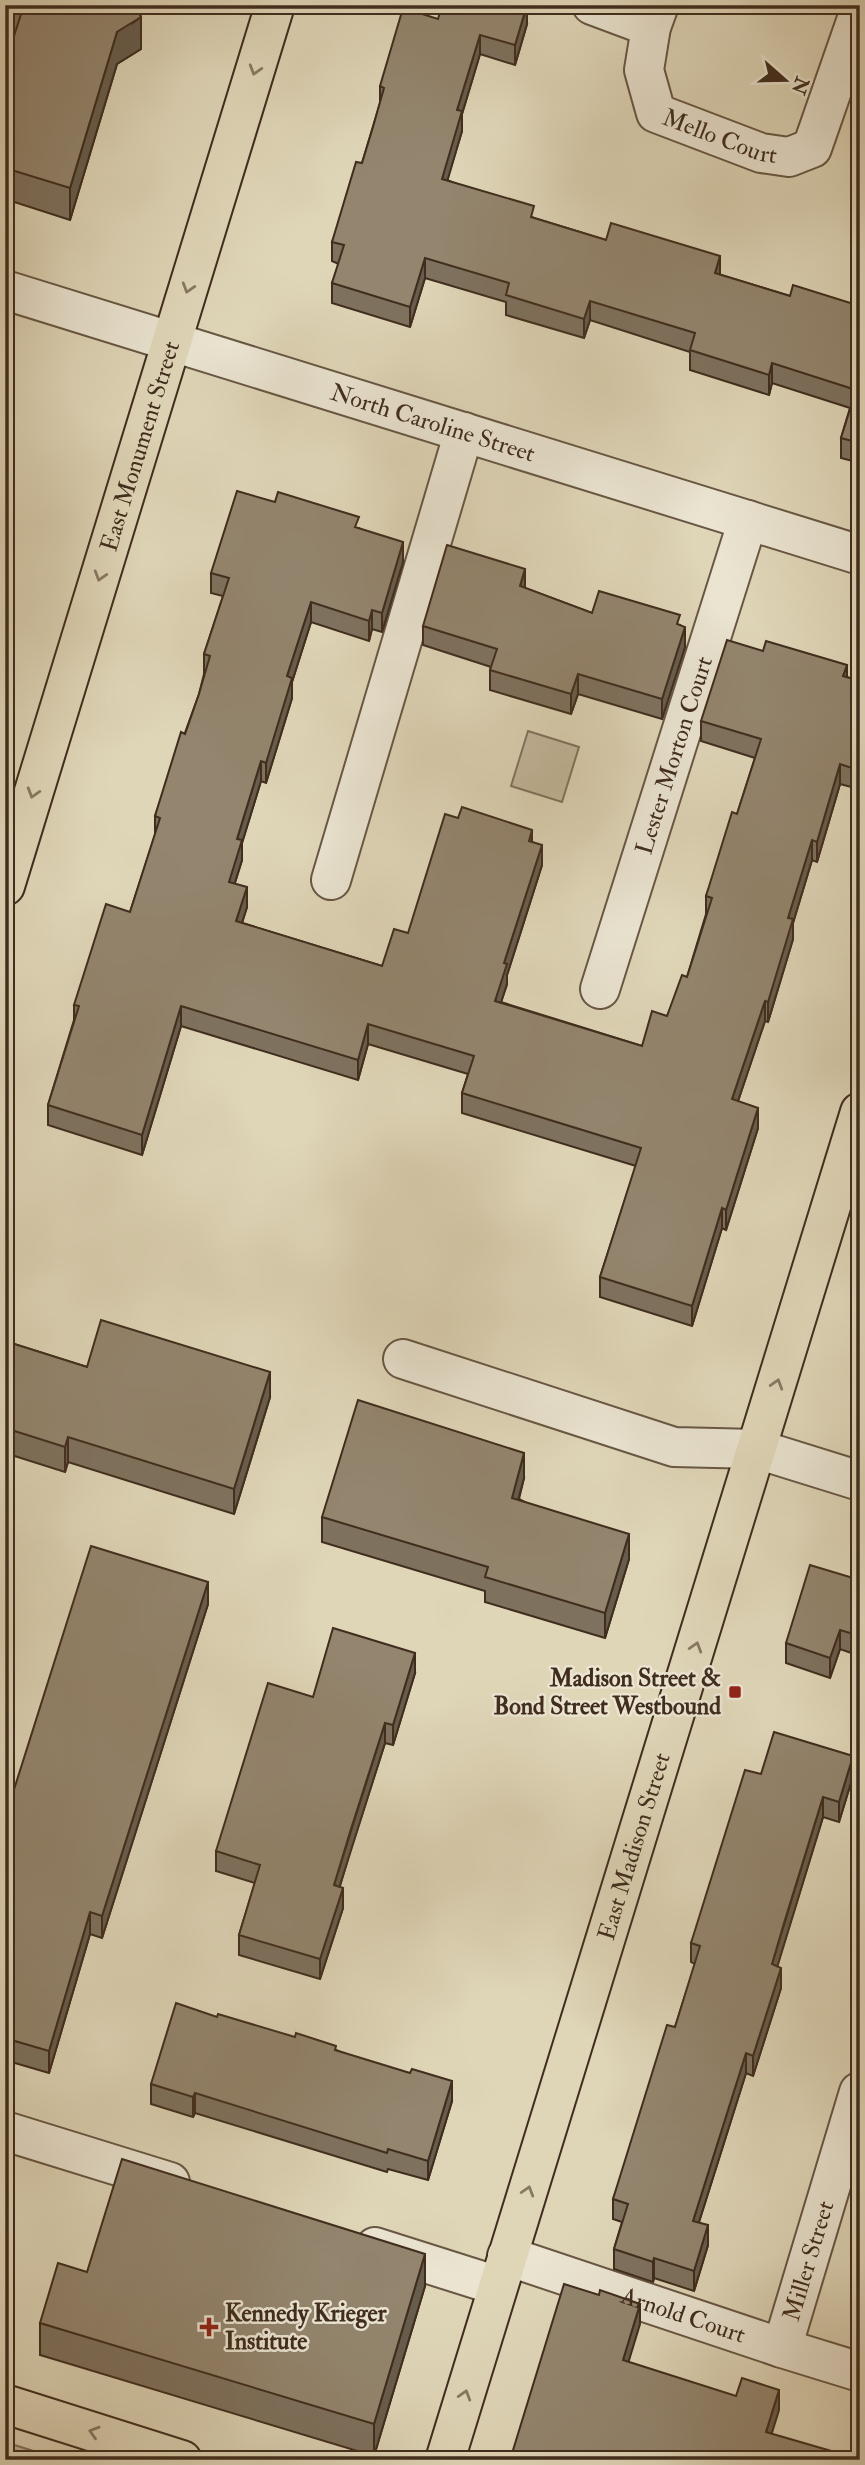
<svg xmlns="http://www.w3.org/2000/svg" width="865" height="2465" viewBox="0 0 865 2465" font-family="'IM FELL Double Pica',serif">
  <defs>
    <pattern id="grass-dots" width="8" height="8" patternUnits="userSpaceOnUse" patternTransform="scale(1.75)"><rect width="8" height="8" fill="#c4b99e"/><path d="M2 2h.1M6 6h.1" fill="none" stroke="#a19780" stroke-width="1.8" stroke-linecap="round"/></pattern>
  </defs>
  <rect width="100%" height="100%" fill="#dfd6b8"/>
  <filter id="stains"><feTurbulence type="fractalNoise" baseFrequency=".00286" numOctaves="4"/><feColorMatrix values="0 0 0 0 .2 0 0 0 0 .09 0 0 0 0 .02 0 0 0 .5 -.17"/></filter>
  <radialGradient id="worn" r=".72"><stop offset=".6" stop-color="#630" stop-opacity="0"/><stop offset="1" stop-color="#630" stop-opacity=".3"/></radialGradient>
  <path fill="url(#grass-dots)" stroke="#82735e" stroke-width="2" d="M5 2442 62 2460H5Z"/>
  <path fill="#c4b99e" stroke="#82735e" stroke-width="2" d="M528 731 579 747 562 802 511 786Z"/>
  <g fill="none" stroke-linecap="round" stroke-linejoin="round">
    <defs>
      <g id="minor">
        <path d="M592 5 651 27"/>
        <path id="s1" d="M659 5 651 27 644 70 656 113 761 153 789 157 812 148 860 10"/>
        <path id="s2" d="M5 290 860 555"/>
        <path d="M331 880 464 432"/>
        <path id="s3" d="M600 989 748 520"/>
        <path d="M403 1359 674 1447 757 1449 860 1481"/>
        <path d="M5 2131 170 2182"/>
        <path d="M375 2247 498 2286"/>
        <path id="s4" d="M507 2256 782 2348 860 2372"/>
        <path id="s5" d="M782 2348 859 2092"/>
      </g>
      <g id="major">
        <path id="s6" d="M5 886 275 5"/>
        <path d="M5 2404 182 2460"/>
        <path id="s7" d="M445 2460 860 1112"/>
      </g>
    </defs>
    <use href="#minor" stroke="#685744" stroke-width="42"/>
    <use href="#major" stroke="#402d1e" stroke-width="42"/>
    <use href="#minor" stroke="#eae4d1" stroke-width="38"/>
    <use href="#major" stroke="#dfd6b8" stroke-width="38"/>
  </g>
  <g fill="#7e725f" stroke="#402d1e" stroke-width="2">
    <path d="M5 5H138L137 9 141 49 117 64 70 220 5 199V64L15 34 5 32Z"/>
    <path d="M438 19 527 24 515 65 480 54 462 114V131L447 180 534 218 790 296 860 306V463L841 458V438L850 408 772 383 769 395 690 370V352L590 320 584 338 506 315V302L425 278 410 327 332 303V283L339 264 332 261V242L362 163 380 103V86Z"/>
    <path d="M359 528 403 562 382 632 372 629 369 641 311 622 292 682V698L266 783 261 781 242 843V860L235 883 247 907 242 923 382 966 408 933 532 842 542 865 507 975V984L501 1002 642 1046 667 1016 687 977 706 914V896L737 814 755 758 701 741V721L847 677 860 681V774L855 788 840 784 817 862 812 860 793 923V939L768 1022 765 1021 738 1101 758 1128 726 1230 722 1228 692 1326 600 1297V1277L636 1166 462 1113V1093L468 1074 368 1044 358 1080 181 1026 142 1155 48 1125V1105L74 1020V1005L130 912 155 835V816L199 694 204 674V654L223 596 211 593V573Z"/>
    <path d="M525 588 592 613 680 625 685 647 662 719 578 694 571 714 490 690V670L491 667 423 645V626Z"/>
    <path d="M5 1341 87 1367 270 1397 234 1514 68 1462 65 1472 5 1453Z"/>
    <path d="M860 1348V1389L854 1387V1367Z"/>
    <path d="M524 1478 519 1499 629 1559 605 1638 485 1602V1591L322 1542V1517Z"/>
    <path d="M860 1555V1656L840 1649 830 1678 786 1663V1643L853 1578Z"/>
    <path d="M208 1604 102 1938 90 1934 49 2073 8 2061V2055H5V1818Z"/>
    <path d="M415 1673 393 1745 385 1743 350 1852 340 1886 343 1908 320 1979 239 1955V1935L255 1883 216 1871V1851L313 1697Z"/>
    <path d="M761 1774 853 1776 839 1822 823 1817 777 1966 781 1988 753 2076 746 2073 699 2222 708 2245 694 2291 654 2278 653 2282 614 2269V2249L622 2222 613 2219V2199L675 2027 695 1964 691 1962V1943Z"/>
    <path d="M217 2017 336 2050 452 2101 428 2180 388 2169 387 2172 195 2113 193 2117 151 2104V2084Z"/>
    <path d="M87 2272 425 2286 374 2456 40 2355V2323Z"/>
  </g>
  <g fill="#675d4d" stroke="#402d1e" stroke-width="2">
    <path d="M131 5H138L133 23 141 17V49L117 64 70 220V188L117 32Z"/>
    <path d="M527 5V24L515 65V45Z"/>
    <path d="M480 35V54L462 114V131L442 199V179L457 110Z"/>
    <path d="M720 256V276L715 273Z"/>
    <path d="M425 258V278L410 327V307Z"/>
    <path d="M590 301V320L584 338V319Z"/>
    <path d="M772 363V383L769 395V375Z"/>
    <path d="M403 542V562L382 632V613Z"/>
    <path d="M525 569V589L520 586Z"/>
    <path d="M311 602V622L292 682V698L266 783V763L287 676Z"/>
    <path d="M372 610V629L369 641V621Z"/>
    <path d="M685 627V647L662 719V699Z"/>
    <path d="M847 665V685L843 676Z"/>
    <path d="M578 674V694L571 714V694Z"/>
    <path d="M860 754V774L855 788V769Z"/>
    <path d="M261 761V781L242 843V860L229 901V882L237 839Z"/>
    <path d="M840 764V784L817 862V842Z"/>
    <path d="M532 830V849L529 841Z"/>
    <path d="M812 840V860L793 923V939L768 1022V1002L788 918Z"/>
    <path d="M542 845V865L507 975V984L495 1021V1001L504 963Z"/>
    <path d="M247 887V907L236 941V921Z"/>
    <path d="M765 1001V1021L732 1119V1099Z"/>
    <path d="M181 1006V1026L142 1155V1135Z"/>
    <path d="M368 1024V1044L358 1080V1060Z"/>
    <path d="M758 1108V1128L726 1230V1210Z"/>
    <path d="M722 1208V1228L692 1326V1306Z"/>
    <path d="M270 1372V1397L234 1514V1489Z"/>
    <path d="M68 1437V1462L65 1472V1447Z"/>
    <path d="M524 1453V1478L512 1522V1498Z"/>
    <path d="M629 1534V1559L605 1638V1613Z"/>
    <path d="M208 1582V1604L102 1938V1916Z"/>
    <path d="M840 1630V1649L830 1678V1658Z"/>
    <path d="M415 1653V1673L393 1745V1725Z"/>
    <path d="M385 1723V1743L334 1904V1885Z"/>
    <path d="M853 1756V1776L839 1822V1802Z"/>
    <path d="M823 1797V1817L772 1984V1964Z"/>
    <path d="M343 1888V1908L320 1979V1959Z"/>
    <path d="M90 1912V1934L49 2073V2051Z"/>
    <path d="M781 1968V1988L753 2076V2056Z"/>
    <path d="M746 2053V2073L693 2241V2221Z"/>
    <path d="M452 2081V2101L428 2180V2161Z"/>
    <path d="M195 2093V2113L193 2117V2097Z"/>
    <path d="M708 2225V2245L694 2291V2271Z"/>
    <path d="M425 2254V2286L374 2456V2424Z"/>
    <path d="M654 2258V2278L653 2282V2262Z"/>
    <path d="M640 2304V2324L623 2380V2360Z"/>
    <path d="M779 2390V2410L766 2452V2432Z"/>
  </g>
  <g fill="#93856e" stroke="#402d1e" stroke-width="2">
    <path d="M24 5H135L141 17 117 32 70 188 5 168V64Z"/>
    <path d="M442 5H527L515 45 480 35 457 110 462 111 442 179 534 206 531 217 606 240 611 223 720 256 715 273 790 296 793 285 860 306V443L841 438 856 390 772 363 769 375 690 350 695 333 590 301 584 319 506 295 509 283 425 258 410 307 332 283 344 245 332 242 356 162 362 163 373 127 384 88 380 86 403 8 438 19Z"/>
    <path d="M237 491 275 502 278 492 359 517 355 527 403 542 382 613 372 610 369 621 311 602 287 676 292 678 266 763 261 761 237 839 242 840 229 882 247 887 236 921 382 966 394 929 408 933 445 814 458 818 462 807 532 830 529 841 542 845 504 963 507 964 495 1001 642 1046 652 1011 667 1016 682 975 687 977 712 898 706 896 732 812 737 814 761 739 701 721 727 640 763 651 766 641 847 665 843 676 860 681V754L855 769 840 764 817 842 812 840 788 918 793 919 768 1002 765 1001 732 1099 758 1108 726 1210 722 1208 692 1306 600 1277 641 1148 462 1093 474 1056 368 1024 358 1060 181 1006 142 1135 48 1105 79 1006 74 1005 106 904 130 912 160 818 155 816 181 732 185 734 199 694 210 656 204 654 229 578 211 573Z"/>
    <path d="M447 545 525 569 520 586 592 613 599 591 680 615 677 624 685 627 662 699 578 674 571 694 490 670 497 649 423 626Z"/>
    <path d="M101 1320 270 1372 234 1489 68 1437 65 1447 5 1428V1341L87 1367Z"/>
    <path d="M860 1348V1369L854 1367Z"/>
    <path d="M358 1400 524 1453 512 1498 629 1534 605 1613 485 1577 488 1567 322 1517Z"/>
    <path d="M91 1546 208 1582 102 1916 90 1912 49 2051 8 2039 9 2034 5 2032V1818Z"/>
    <path d="M860 1555V1636L840 1630 830 1658 786 1643 810 1565 853 1578Z"/>
    <path d="M333 1628 415 1653 393 1725 385 1723 350 1832 334 1885 343 1888 320 1959 239 1935 260 1865 216 1851 268 1683 313 1697Z"/>
    <path d="M774 1732 853 1756 839 1802 823 1797 784 1923 772 1964 781 1968 753 2056 746 2053 693 2221 708 2225 694 2271 654 2258 653 2262 614 2249 628 2204 613 2199 667 2025 675 2027 688 1985 700 1946 691 1943 745 1770 761 1774Z"/>
    <path d="M176 2003 217 2017 218 2014 295 2037 296 2033 336 2046 335 2050 410 2073 412 2069 452 2081 428 2161 388 2149 387 2153 195 2093 193 2097 151 2084Z"/>
    <path d="M122 2159 425 2254 374 2424 40 2323 58 2263 87 2272Z"/>
    <path d="M564 2284 599 2295 600 2290 640 2304 623 2360 736 2396 742 2378 779 2390 766 2432 845 2455 843 2460H510Z"/>
  </g>
  <defs><path id="oneway-chevron" d="M-2-3.5L2.5 0L-2 3.5" fill="none" stroke-width="1.6" stroke-linecap="round" stroke-linejoin="round" transform="scale(1.75)"/></defs>
  <g stroke="#887963">
    <use href="#oneway-chevron" transform="translate(255 70) rotate(107)"/>
    <use href="#oneway-chevron" transform="translate(188 288) rotate(107)"/>
    <use href="#oneway-chevron" transform="translate(100 576) rotate(107)"/>
    <use href="#oneway-chevron" transform="translate(33 793) rotate(107)"/>
    <use href="#oneway-chevron" transform="translate(777 1384) rotate(-73)"/>
    <use href="#oneway-chevron" transform="translate(696 1647) rotate(-73)"/>
    <use href="#oneway-chevron" transform="translate(528 2191) rotate(-73)"/>
    <use href="#oneway-chevron" transform="translate(465 2395) rotate(-73)"/>
    <use href="#oneway-chevron" transform="translate(94 2432) rotate(-163)"/>
  </g>
  <g fill="#8f2418" stroke="#eae4d1" stroke-width="2.5">
    <rect x="728" y="1685" width="14" height="14" rx="3.5"/>
    <path d="M205.5 2316.5h7v7h7v7h-7v7h-7v-7h-7v-7h7z"/>
  </g>
  <g text-anchor="middle" dominant-baseline="central" stroke-width="5" stroke-linejoin="round" paint-order="stroke">
    <g font-size="24" fill="#402d1e" stroke="#eae4d1">
      <text stroke="none"><textPath href="#s1" startOffset="180">Mello Court</textPath></text>
      <text stroke="none"><textPath href="#s2" startOffset="448">North Caroline Street</textPath></text>
      <text stroke="none"><textPath href="#s6" startOffset="460">East Monument Street</textPath></text>
      <text stroke="none"><textPath href="#s3" startOffset="245">Lester Morton Court</textPath></text>
      <text stroke="none"><textPath href="#s7" startOffset="642">East Madison Street</textPath></text>
      <text stroke="none"><textPath href="#s5" startOffset="91">Miller Street</textPath></text>
      <text stroke="none"><textPath href="#s4" startOffset="186">Arnold Court</textPath></text>
    </g>
    <g font-size="24" font-weight="bold" fill="#402d1e" stroke="#eae4d1" text-anchor="end">
      <text x="721" y="1678">Madison Street &amp;<tspan x="721" dy="28">Bond Street Westbound</tspan></text>
      <text x="225" y="2313" text-anchor="start">Kennedy Krieger<tspan x="225" dy="28">Institute</tspan></text>
    </g>
  </g>
  <rect width="865" height="2465" fill="none" stroke="#dfd6b8" stroke-width="28"/>
  <rect x="7" y="7" width="851" height="2451" fill="none" stroke="#402d1e" stroke-width="3.5"/>
  <rect x="14" y="14" width="837" height="2437" fill="none" stroke="#402d1e" stroke-width="2"/>
  <g transform="translate(785 80) rotate(110)" stroke="#eae4d1" stroke-width="5" paint-order="stroke">
  <path d="M0-5L12 26L0 18L-12 26Z" fill="#402d1e"/>
  <text y="-10" font-size="19" font-weight="bold" text-anchor="middle" fill="#402d1e">N</text>
  </g>
  <rect width="100%" height="100%" filter="url(#stains)"/>
  <rect width="100%" height="100%" fill="url(#worn)"/>
</svg>
